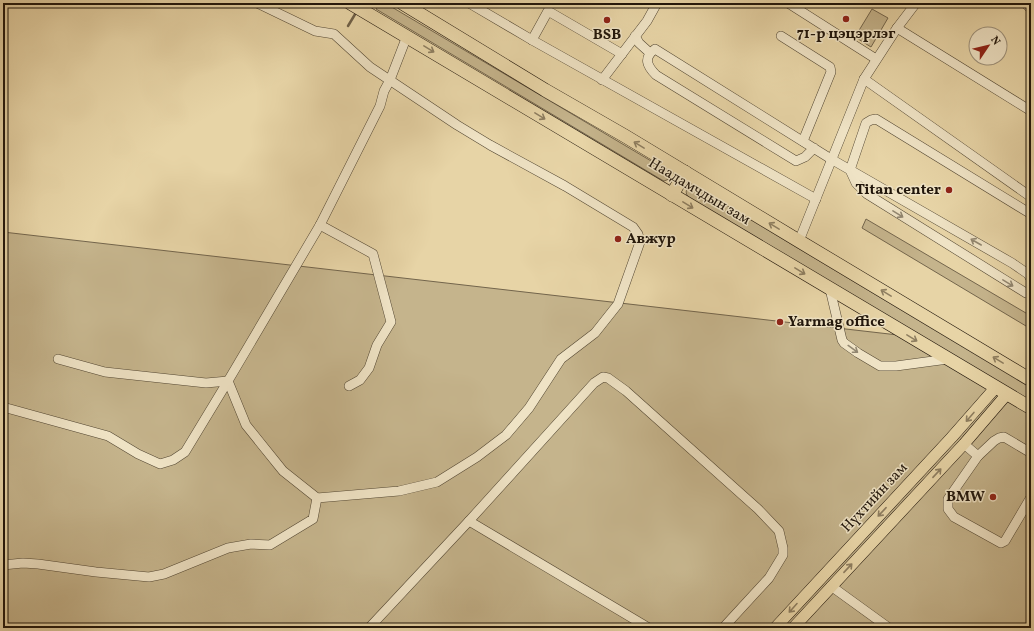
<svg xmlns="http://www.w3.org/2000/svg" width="1034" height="631" viewBox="0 0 1034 631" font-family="Vollkorn,serif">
  <rect width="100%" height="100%" fill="#e7d4a6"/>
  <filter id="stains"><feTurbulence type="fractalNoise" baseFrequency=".005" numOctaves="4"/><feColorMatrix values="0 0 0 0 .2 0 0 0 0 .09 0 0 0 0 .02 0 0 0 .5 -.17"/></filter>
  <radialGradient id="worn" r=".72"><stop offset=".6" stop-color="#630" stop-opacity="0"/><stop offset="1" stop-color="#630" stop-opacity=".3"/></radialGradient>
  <g fill="#c5b48c" stroke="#73654c">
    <path d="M379 3H385L668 171C671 173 671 176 669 179L664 181 662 180 376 9Z"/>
    <path d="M872 9 888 18 871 47 855 37Z"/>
    <path d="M693 186 696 187 1031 388V628H3V232L924 338 688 197C684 191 687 187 693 186Z"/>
    <path d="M866 219 1031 316V329L862 228Z"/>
  </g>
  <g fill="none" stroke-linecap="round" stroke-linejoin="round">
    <path stroke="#706148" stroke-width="2.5" d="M348 26 357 11"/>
    <defs>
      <g id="minor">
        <path d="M469 3 532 40 816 199"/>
        <path d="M788 3 876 59"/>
        <path d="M1025 3 1031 9"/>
        <path d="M897 28 1031 111"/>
        <path d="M635 36 639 43 650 53"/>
        <path d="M781 36 830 67 831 72 803 141"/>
        <path d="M532 40 548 11 622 54"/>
        <path d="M864 79 1031 197"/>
        <path d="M602 80 647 21 657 3"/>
        <path d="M814 148 805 157 796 161 656 75C647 66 643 58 655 49L831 159 1012 263 1028 274 1031 279"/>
        <path d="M1031 214 876 119 871 120 866 123 850 170 856 183 867 194 1026 293 1031 294"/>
        <path d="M799 241 864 79 897 28 916 3"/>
        <path d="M830 289 842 340 844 343 858 353 880 366H896L948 359"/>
        <path d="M58 359 105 372 206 383 228 381"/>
        <path d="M349 386 360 380 369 368 377 345 391 322 373 254 320 225 380 106 384 91 390 80 407 36"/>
        <path d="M3 407 108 436 138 454 160 464 173 460 185 452 228 381"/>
        <path d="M964 444 978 456"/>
        <path d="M1031 453 1004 437 999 438 994 441 978 456 948 499V509L954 517 1001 543 1005 541 1031 497"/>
        <path d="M317 498 283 471 246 425 228 381 320 225"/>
        <path d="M469 521 649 628"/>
        <path d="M3 565 23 563 38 564 96 572 149 577 164 574 228 548 251 544 270 545 313 519 317 498 399 491 437 482 477 457 506 435 529 408 561 359 595 333 618 304 640 242 638 234 633 227 565 186 490 145 457 125 370 67 334 34 315 31 257 3"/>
        <path d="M831 586 889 628"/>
        <path d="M369 628 469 521 594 383 603 377 608 378 626 391 758 509 779 531 783 548V555L769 578 723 628"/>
      </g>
      <g id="major">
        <path d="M775 628 952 437 996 387"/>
        <path d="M793 628 964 444 1007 394"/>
      </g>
      <g id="highway">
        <path d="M350 3 1031 408"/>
        <path d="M402 3 545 90 625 136 799 241 1031 380"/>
        <path d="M672 195 685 172"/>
      </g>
    </defs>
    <use href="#minor" stroke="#524632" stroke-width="10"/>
    <use href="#major" stroke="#21160b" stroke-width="12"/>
    <use href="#highway" stroke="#21160b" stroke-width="14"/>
    <use href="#minor" stroke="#efe3c5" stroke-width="9"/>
    <use href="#major" stroke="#e7d4a6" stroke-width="11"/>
    <use href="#highway" stroke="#e7d4a6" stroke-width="13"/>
  </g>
  <defs><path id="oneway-shaft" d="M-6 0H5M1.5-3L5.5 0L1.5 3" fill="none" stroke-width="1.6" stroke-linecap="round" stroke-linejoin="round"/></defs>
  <g stroke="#8e7e60">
    <use href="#oneway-shaft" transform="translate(429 49) rotate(31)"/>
    <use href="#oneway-shaft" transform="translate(540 116) rotate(31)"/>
    <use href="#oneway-shaft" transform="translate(639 145) rotate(-149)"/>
    <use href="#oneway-shaft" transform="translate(688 205) rotate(31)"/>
    <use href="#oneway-shaft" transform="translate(774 226) rotate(-149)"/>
    <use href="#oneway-shaft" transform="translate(800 271) rotate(31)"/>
    <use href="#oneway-shaft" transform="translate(886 293) rotate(-149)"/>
    <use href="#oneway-shaft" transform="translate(912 338) rotate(31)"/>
    <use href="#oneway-shaft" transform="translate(998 360) rotate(-149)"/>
    <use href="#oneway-shaft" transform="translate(970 417) rotate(131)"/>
    <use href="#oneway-shaft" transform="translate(937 473) rotate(-47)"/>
    <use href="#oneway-shaft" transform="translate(882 512) rotate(133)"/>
    <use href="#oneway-shaft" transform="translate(848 568) rotate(-47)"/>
    <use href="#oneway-shaft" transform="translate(793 608) rotate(132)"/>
  </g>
  <g stroke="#928771">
    <use href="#oneway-shaft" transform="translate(898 214) rotate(32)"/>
    <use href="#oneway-shaft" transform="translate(976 242) rotate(-150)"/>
    <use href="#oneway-shaft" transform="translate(1008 283) rotate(31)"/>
    <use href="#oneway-shaft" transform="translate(853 349) rotate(36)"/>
  </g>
  <g fill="#8f2418" stroke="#efe3c5" stroke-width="1.5">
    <circle cx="846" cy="19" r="4"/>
    <circle cx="607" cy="20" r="4"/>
    <circle cx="949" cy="190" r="4"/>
    <circle cx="618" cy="239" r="4"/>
    <circle cx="780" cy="322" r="4"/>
    <circle cx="993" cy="497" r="4"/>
  </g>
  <g text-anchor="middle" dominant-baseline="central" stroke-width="3" stroke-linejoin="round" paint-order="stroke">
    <g font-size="15" font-weight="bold" fill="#21160b" stroke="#efe3c5">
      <text x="846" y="34">71-р цэцэрлэг</text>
      <text x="607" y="35">BSB</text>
      <text x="941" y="190" text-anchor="end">Titan center</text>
      <text x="626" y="239" text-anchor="start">Авжур</text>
      <text x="788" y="322" text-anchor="start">Yarmag office</text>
      <text x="985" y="497" text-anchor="end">BMW</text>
    </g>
    <g font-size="15" fill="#21160b" stroke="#efe3c5">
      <text transform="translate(699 192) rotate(31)">Наадамчдын зам</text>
      <text transform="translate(875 498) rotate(-47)">Нүхтийн зам</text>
    </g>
  </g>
  <rect width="1034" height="631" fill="none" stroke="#e7d4a6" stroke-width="16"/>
  <rect x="4" y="4" width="1026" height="623" fill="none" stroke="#21160b" stroke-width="2"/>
  <rect x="8" y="8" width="1018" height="615" fill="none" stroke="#21160b"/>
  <g transform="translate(988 46) rotate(55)"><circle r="19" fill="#efe3c5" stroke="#9d917b"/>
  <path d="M0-3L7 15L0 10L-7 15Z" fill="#8f2418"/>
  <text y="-6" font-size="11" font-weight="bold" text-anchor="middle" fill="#21160b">N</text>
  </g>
  <rect width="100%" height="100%" filter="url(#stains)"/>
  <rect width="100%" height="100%" fill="url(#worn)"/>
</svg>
